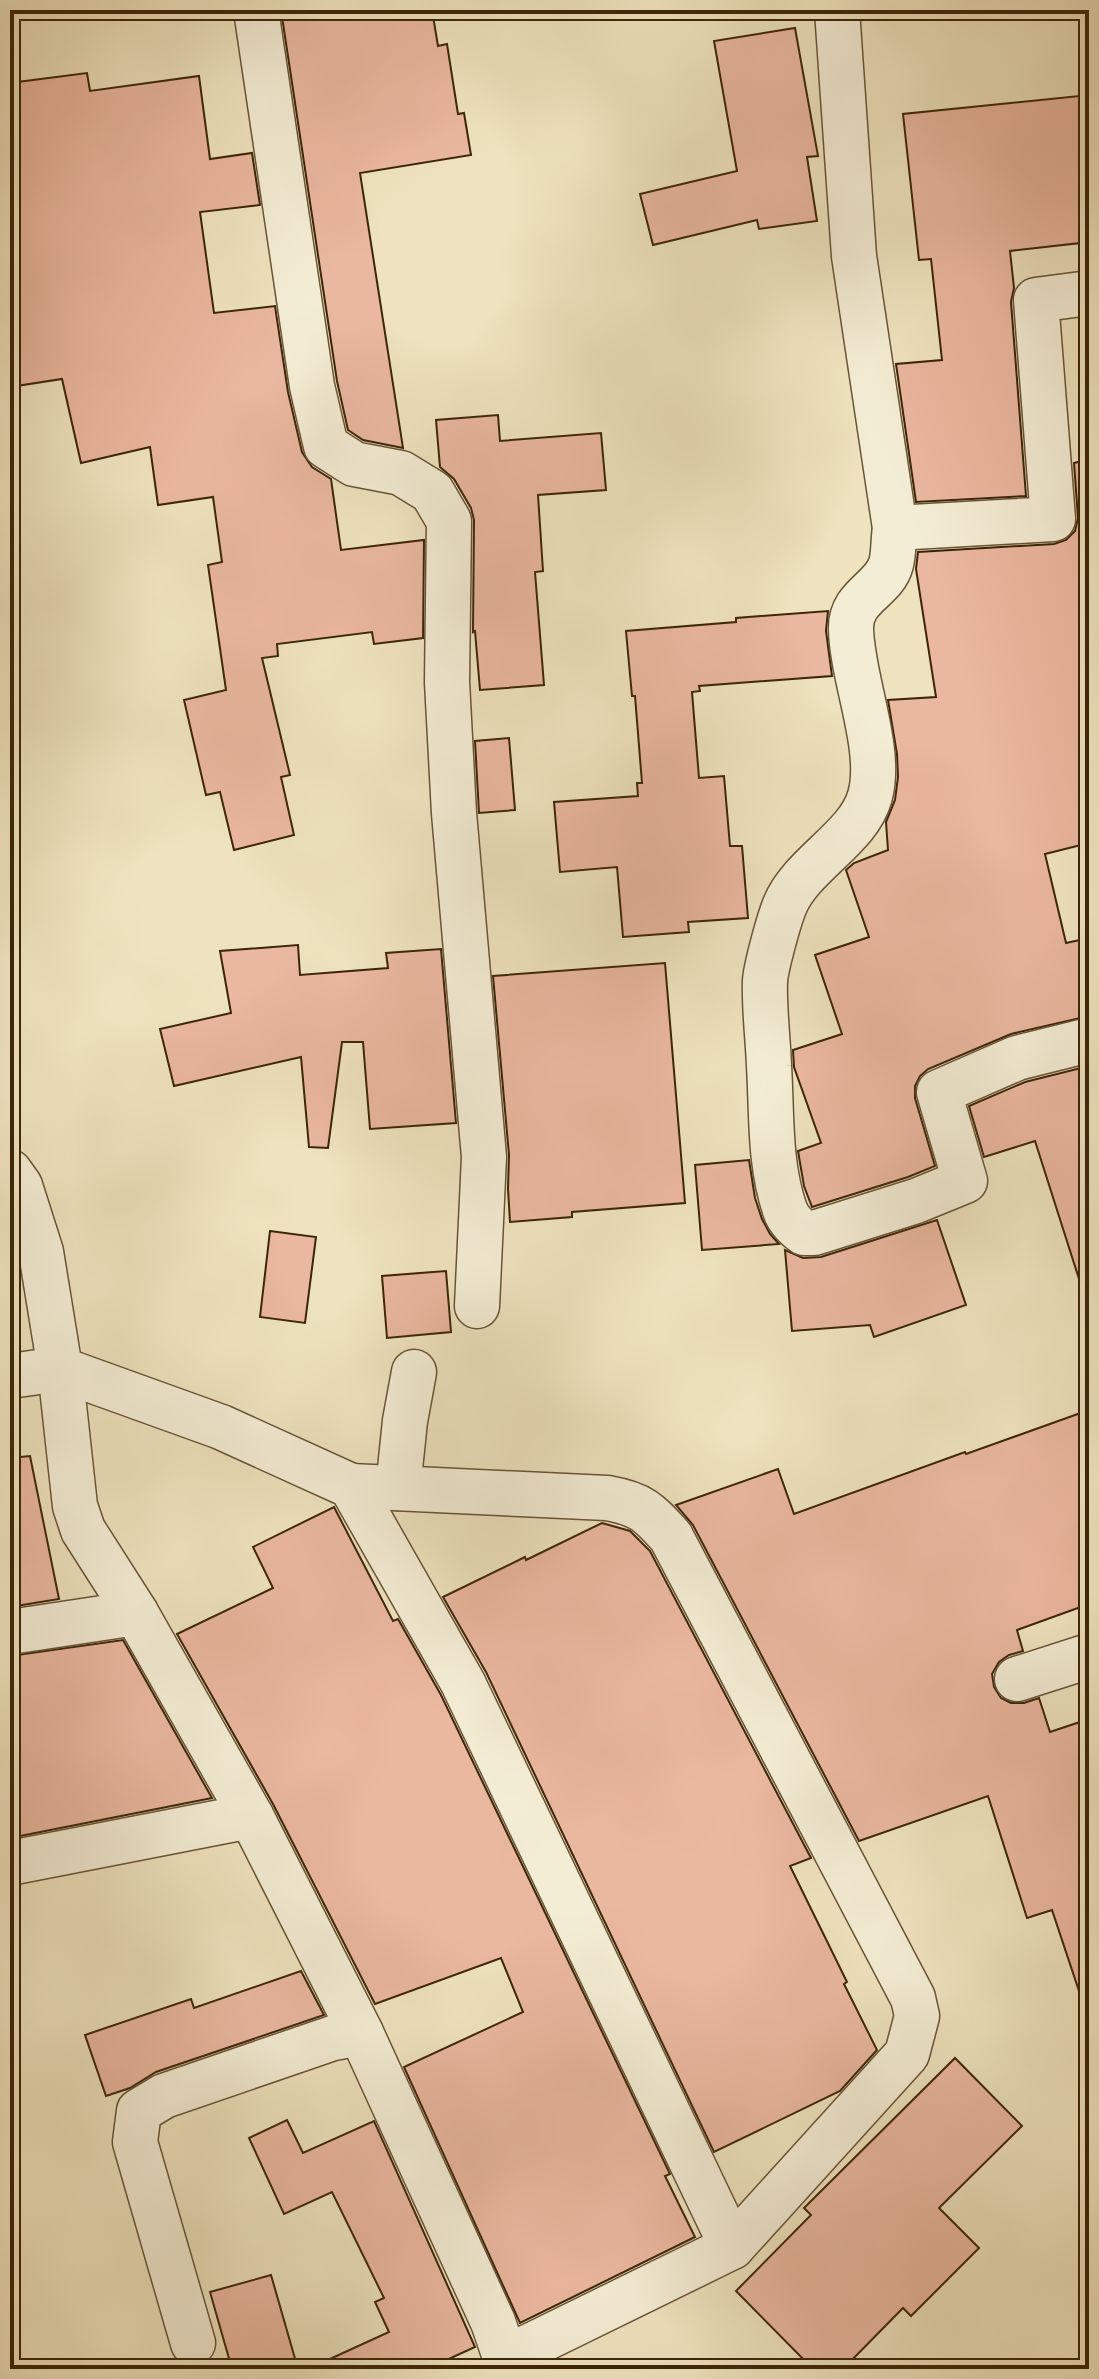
<svg xmlns="http://www.w3.org/2000/svg" width="1099" height="2379" viewBox="0 0 1099 2379" font-family="'EB Garamond',serif">
  <rect width="100%" height="100%" fill="#eee3be"/>
  <filter id="stains"><feTurbulence type="fractalNoise" baseFrequency=".0025" numOctaves="4"/><feColorMatrix values="0 0 0 0 .2 0 0 0 0 .09 0 0 0 0 .02 0 0 0 .5 -.17"/></filter>
  <radialGradient id="worn" r=".72"><stop offset=".6" stop-color="#630" stop-opacity="0"/><stop offset="1" stop-color="#630" stop-opacity=".3"/></radialGradient>
  <g fill="#eab79f" stroke="#3d2509" stroke-width="2">
    <path d="M281 10H432L438 46 447 44 458 114 464 113 471 155 360 173 403 448 363 440 348 430 337 381Z"/>
    <path d="M795 28 818 156 807 157 817 221 759 229 757 220 653 245 640 194 737 171 714 41Z"/>
    <path d="M87 73 90 91 199 76 210 159 252 153 260 205 200 212 214 313 275 306 288 392 302 452 312 467 331 479 341 550 424 540 423 638 374 644 372 632 277 644 278 656 262 658 290 775 281 777 294 835 234 850 220 792 206 795 184 700 226 690 208 565 222 562 213 497 158 505 150 447 81 463 62 379 10 387V83Z"/>
    <path d="M1089 95V242L1010 251 1014 288 1011 302 1026 496 916 502 896 364 942 360 931 259 919 260 903 114Z"/>
    <path d="M498 415 500 441 601 433 606 490 538 495 543 571 535 572 544 685 480 690 475 631 473 632 474 520 471 508 454 479 440 467 436 420Z"/>
    <path d="M1089 459V843L1045 854 1066 943 1089 938V1016L1011 1034 928 1069 920 1076 915 1086V1098L935 1166 908 1177 812 1207 804 1186 798 1151 821 1143 794 1067 793 1050 842 1034 815 955 869 937 846 870 854 863 888 850 886 822 895 800 898 777 897 754 888 700 936 697 916 569 918 552 1054 544 1066 540 1075 531 1078 518 1074 463Z"/>
    <path d="M828 611 826 631 832 676 699 686 700 691 692 692 699 778 724 776 730 846H742L748 918 688 922 689 932 623 937 617 867 560 872 554 802 638 796 637 783H642L635 696H632L626 631 736 622V618Z"/>
    <path d="M509 738 515 810 479 813 475 741Z"/>
    <path d="M298 945 300 975 388 968 386 953 441 949 456 1123 370 1129 363 1042H342L328 1148 309 1147 301 1057 174 1086 160 1029 231 1013 220 951Z"/>
    <path d="M665 963 685 1203 572 1212V1217L510 1222 508 1189 509 1155 493 976Z"/>
    <path d="M1089 1066V1281L1080 1282 1035 1141 984 1157 969 1106 1025 1082Z"/>
    <path d="M749 1160 755 1198 762 1219 770 1234 779 1244 702 1250 695 1165Z"/>
    <path d="M937 1220 966 1305 874 1337 870 1325 792 1331 785 1250 803 1258 821 1257Z"/>
    <path d="M270 1231 316 1237 305 1323 260 1317Z"/>
    <path d="M446 1271 451 1332 387 1338 382 1276Z"/>
    <path d="M1089 1410V1604L1017 1630 1023 1651 1009 1655 999 1662 992 1674 994 1687 1001 1698 1011 1703H1024L1039 1698 1050 1732 1089 1719V1996L1081 1997 1052 1910 1027 1918 988 1796 859 1841 693 1525 676 1505 778 1469 794 1514 965 1452 966 1454Z"/>
    <path d="M30 1456 59 1599 10 1607V1458Z"/>
    <path d="M334 1507 393 1621 398 1619 441 1695 670 2174 665 2176 695 2237 520 2323 404 2067 523 2012 501 1958 375 2004 273 1804 177 1634 273 1588 253 1547Z"/>
    <path d="M602 1523 630 1531 650 1551 811 1858 790 1866 847 1982 844 1984 877 2050 840 2091 714 2152 486 1672 443 1597 525 1557 526 1560Z"/>
    <path d="M123 1640 212 1798 10 1838V1656Z"/>
    <path d="M301 1971 324 2015 156 2072 130 2088 106 2096 85 2035 191 1999 194 2008Z"/>
    <path d="M955 2058 1022 2126 939 2208 979 2248 911 2316 903 2308 843 2369H813L736 2291 811 2215 804 2208Z"/>
    <path d="M287 2120 303 2153 374 2121 475 2347 427 2369H308L389 2332 375 2302 384 2298 332 2192 284 2214 249 2138Z"/>
    <path d="M271 2275 298 2369H232L210 2292Z"/>
  </g>
  <g fill="none" stroke-linecap="round" stroke-linejoin="round">
    <defs>
      <g id="street">
        <path d="M256 10 312 386 326 446 354 464 401 473 432 492 449 521 447 682 454 813 484 1157 477 1306"/>
        <path d="M837 10 854 256 895 528C893 540 894 553 891 564 884 590 850 596 851 629 852 679 883 749 870 796 859 838 802 864 785 905 779 919 766 967 765 981 764 1009 768 1038 769 1066 772 1114 769 1164 785 1210 788 1219 796 1227 804 1233H814L916 1201 965 1181 939 1092 1017 1058 1089 1040"/>
        <path d="M895 528 1053 519 1036 300 1089 293"/>
        <path d="M10 1172 20 1186 41 1252 60 1369 75 1506 83 1530 136 1613 251 1816 361 2033 493 2322 505 2357 530 2346 732 2247 907 2054 917 2016 913 1998 671 1537C649 1512 641 1504 607 1498L351 1486"/>
        <path d="M10 1376 60 1369 221 1427 351 1486 463 1683 732 2247"/>
        <path d="M398 1488 405 1421 414 1372"/>
        <path d="M10 1632 136 1613"/>
        <path d="M1017 1679 1089 1656"/>
        <path d="M10 1863 251 1816"/>
        <path d="M193 2343 135 2142 139 2111 164 2096 333 2038 361 2033"/>
      </g>
    </defs>
    <use href="#street" stroke="#695436" stroke-width="47"/>
    <use href="#street" stroke="#f4edd5" stroke-width="44"/>
  </g>
  <rect width="1099" height="2379" fill="none" stroke="#eee3be" stroke-width="40"/>
  <rect x="12" y="12" width="1075" height="2355" fill="none" stroke="#3d2509" stroke-width="4"/>
  <rect x="20" y="20" width="1059" height="2339" fill="none" stroke="#3d2509" stroke-width="2"/>
  <rect width="100%" height="100%" filter="url(#stains)"/>
  <rect width="100%" height="100%" fill="url(#worn)"/>
</svg>
